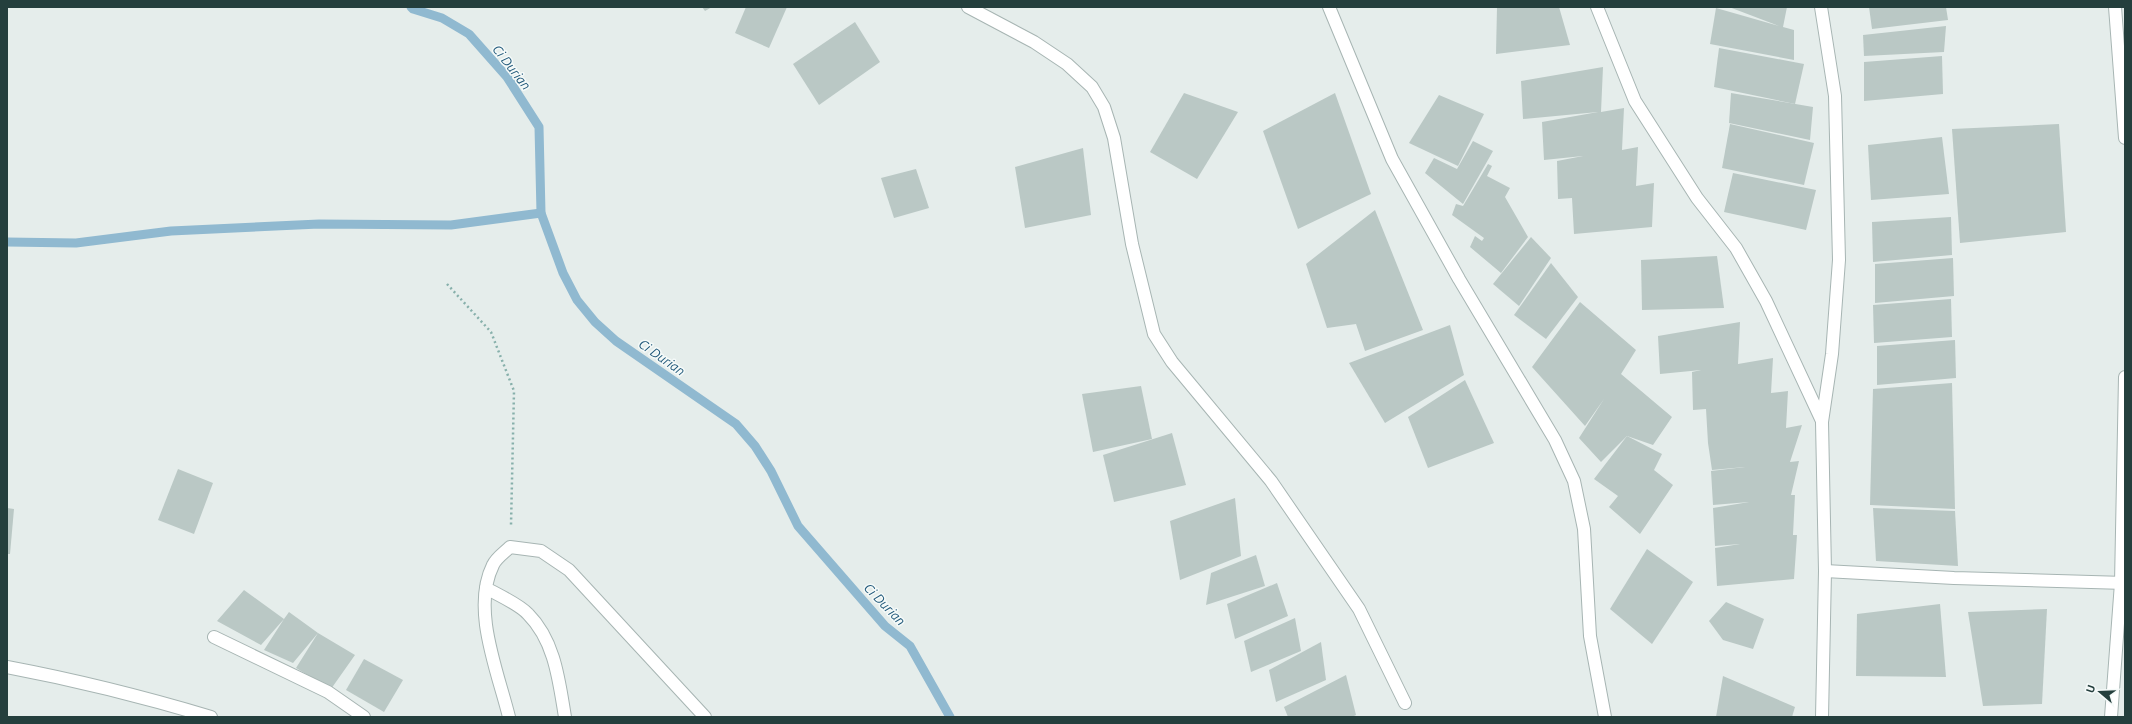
<svg xmlns="http://www.w3.org/2000/svg" width="2132" height="724" viewBox="0 0 2132 724" font-family="Ubuntu,sans-serif">
  <rect width="100%" height="100%" fill="#e5edeb"/>
  <g fill="none" stroke-linecap="round" stroke-linejoin="round">
    <g stroke="#90b9d0" stroke-width="9">
      <path d="M411 7 413 9 442 18 469 34 507 77 539 127 541 213 563 273 577 300 595 322 616 341 736 424 755 446 771 471 798 526 885 626 910 646 950 717"/>
      <path d="M7 242 76 243 171 231 319 224 451 225 541 213"/>
    </g>
  </g>
  <g fill="#bac8c5">
    <path d="M702 7H712L705 11Z"/>
    <path d="M746 7H787L769 48 735 33Z"/>
    <path d="M1497 7H1559L1570 45 1496 54Z"/>
    <path d="M1729 7H1787L1783 27 1794 30V60L1710 44 1716 8 1779 26Z"/>
    <path d="M1869 7H1946L1948 20 1872 29Z"/>
    <path d="M855 22 880 62 819 105 793 64Z"/>
    <path d="M1946 26 1944 52 1864 56 1863 35Z"/>
    <path d="M1719 48 1804 64 1795 104 1714 87Z"/>
    <path d="M1942 56 1943 94 1864 101V62Z"/>
    <path d="M1603 67 1601 112 1624 108 1622 150 1638 147 1636 186 1654 183 1652 227 1574 234 1572 198 1558 199 1557 161 1583 156 1544 160 1542 122 1598 112 1523 119 1521 81Z"/>
    <path d="M1184 93 1238 112 1197 179 1150 152Z"/>
    <path d="M1335 93 1371 194 1298 229 1263 131Z"/>
    <path d="M1731 93 1813 107 1810 140 1729 123Z"/>
    <path d="M1439 95 1484 114 1458 166 1409 143Z"/>
    <path d="M1730 124 1814 143 1804 185 1722 168Z"/>
    <path d="M2059 124 2066 232 1960 243 1952 129Z"/>
    <path d="M1942 137 1949 194 1871 200 1868 145Z"/>
    <path d="M1473 141 1493 151 1463 204 1425 173 1434 158 1457 169Z"/>
    <path d="M1083 148 1091 215 1025 228 1015 167Z"/>
    <path d="M1488 164 1492 166 1487 176 1510 188 1505 197 1528 237 1501 273 1470 247 1475 236 1482 241 1484 238 1452 215 1456 204 1463 206Z"/>
    <path d="M916 169 929 208 894 218 881 178Z"/>
    <path d="M1733 173 1816 190 1806 230 1724 212Z"/>
    <path d="M1375 210 1423 330 1365 351 1356 324 1327 328 1306 264Z"/>
    <path d="M1951 217 1952 255 1873 262 1872 222Z"/>
    <path d="M1531 237 1551 258 1519 306 1493 284Z"/>
    <path d="M1717 256 1724 308 1642 310 1641 260Z"/>
    <path d="M1953 258 1954 296 1875 303V264Z"/>
    <path d="M1551 263 1578 297 1546 339 1514 315Z"/>
    <path d="M1951 299 1952 337 1874 343 1873 305Z"/>
    <path d="M1580 302 1636 350 1621 374 1672 417 1653 445 1627 436 1601 462 1579 438 1604 399 1585 426 1532 367Z"/>
    <path d="M1740 322 1738 364 1773 358 1771 393 1788 391 1786 428 1802 425 1790 462 1799 461 1791 495H1795L1793 535H1797L1794 579 1717 586 1715 548 1740 544 1715 546 1713 508 1749 502 1713 505 1711 471 1745 467 1712 470 1708 443 1706 409 1693 410 1692 372 1701 370 1660 374 1658 336Z"/>
    <path d="M1450 325 1464 375 1385 423 1349 363Z"/>
    <path d="M1955 340 1956 378 1877 385V346Z"/>
    <path d="M1465 380 1494 443 1428 468 1408 417Z"/>
    <path d="M1952 383 1955 509 1870 505 1873 389Z"/>
    <path d="M1141 386 1152 439 1093 452 1082 394Z"/>
    <path d="M1172 433 1186 485 1114 502 1103 455Z"/>
    <path d="M1627 436 1662 454 1654 470 1673 485 1640 534 1609 507 1618 496 1594 479Z"/>
    <path d="M178 469 213 483 194 534 158 520Z"/>
    <path d="M1235 498 1241 556 1180 580 1170 521Z"/>
    <path d="M7 508 14 509 10 554H7Z"/>
    <path d="M1873 508 1955 511 1958 566 1876 561Z"/>
    <path d="M1647 549 1693 582 1652 644 1610 609Z"/>
    <path d="M1256 555 1265 586 1206 605 1211 573Z"/>
    <path d="M1277 583 1288 616 1235 639 1227 604Z"/>
    <path d="M244 590 284 619 289 612 318 633 355 655 331 689 296 668 318 633 293 663 264 650 284 619 261 645 217 621Z"/>
    <path d="M1726 602 1764 619 1753 649 1723 640 1709 621Z"/>
    <path d="M1940 604 1946 677 1856 676 1857 614Z"/>
    <path d="M2047 609 2042 704 1983 706 1968 612Z"/>
    <path d="M1295 618 1301 651 1251 672 1244 641Z"/>
    <path d="M1321 642 1326 680 1276 702 1269 670Z"/>
    <path d="M364 659 403 680 384 712 346 690Z"/>
    <path d="M1346 675 1356 715 1352 717H1288L1284 707Z"/>
    <path d="M1723 676 1795 707 1792 717H1716Z"/>
  </g>
  <g fill="none" stroke-linecap="round" stroke-linejoin="round">
    <defs>
      <path id="service" d="M486 588C498 595 519 604 528 614 555 641 559 681 565 717"/>
      <g id="minor">
        <path d="M968 7 1034 42 1067 64 1092 87 1104 107 1114 138 1132 244 1154 334 1172 362 1271 481 1359 609 1405 703"/>
        <path d="M1329 7 1392 159 1459 279 1555 440 1574 481 1584 529 1590 636 1605 717"/>
        <path d="M1597 7 1635 101 1697 198 1736 248 1766 301 1822 421"/>
        <path d="M1821 7 1835 96 1839 260 1832 354 1822 422 1825 571 1822 717"/>
        <path d="M2115 7 2125 138"/>
        <path d="M1825 571 1954 578 2125 583"/>
        <path d="M214 637 328 692 364 717"/>
        <path d="M7 667C76 680 144 697 211 717"/>
        <path d="M509 717C498 672 471 609 493 565 496 558 505 552 510 547L541 551 569 570 705 717"/>
        <path d="M2111 717 2121 583 2125 377"/>
      </g>
    </defs>
    <use href="#service" stroke="#a7b5b3" stroke-width="14"/>
    <use href="#minor" stroke="#a7b5b3" stroke-width="14"/>
    <path stroke="#87b0ab" stroke-width="2.5" stroke-dasharray="2 3" stroke-linecap="butt" d="M447 284 491 332 514 391 511 525"/>
    <use href="#service" stroke="#fff" stroke-width="12"/>
    <use href="#minor" stroke="#fff" stroke-width="12"/>
  </g>
  <g text-anchor="middle" dominant-baseline="central" stroke-width="3" stroke-linejoin="round" paint-order="stroke">
    <g font-size="13" font-style="italic" fill="#205879" stroke="#f5faf9">
      <text transform="translate(512 67) rotate(52)">Ci Durian</text>
      <text transform="translate(662 357) rotate(35)">Ci Durian</text>
      <text transform="translate(885 604) rotate(46)">Ci Durian</text>
    </g>
  </g>
  <rect width="2132" height="724" fill="none" stroke="#243f3d" stroke-width="16"/>
  <g transform="translate(2100 692) rotate(289)" stroke="#f5faf9" stroke-width="3" paint-order="stroke">
  <path d="M0-3L7 15L0 10L-7 15Z" fill="#243f3d"/>
  <text y="-6" font-size="11" font-weight="bold" text-anchor="middle" fill="#243f3d">U</text>
  </g>
</svg>
